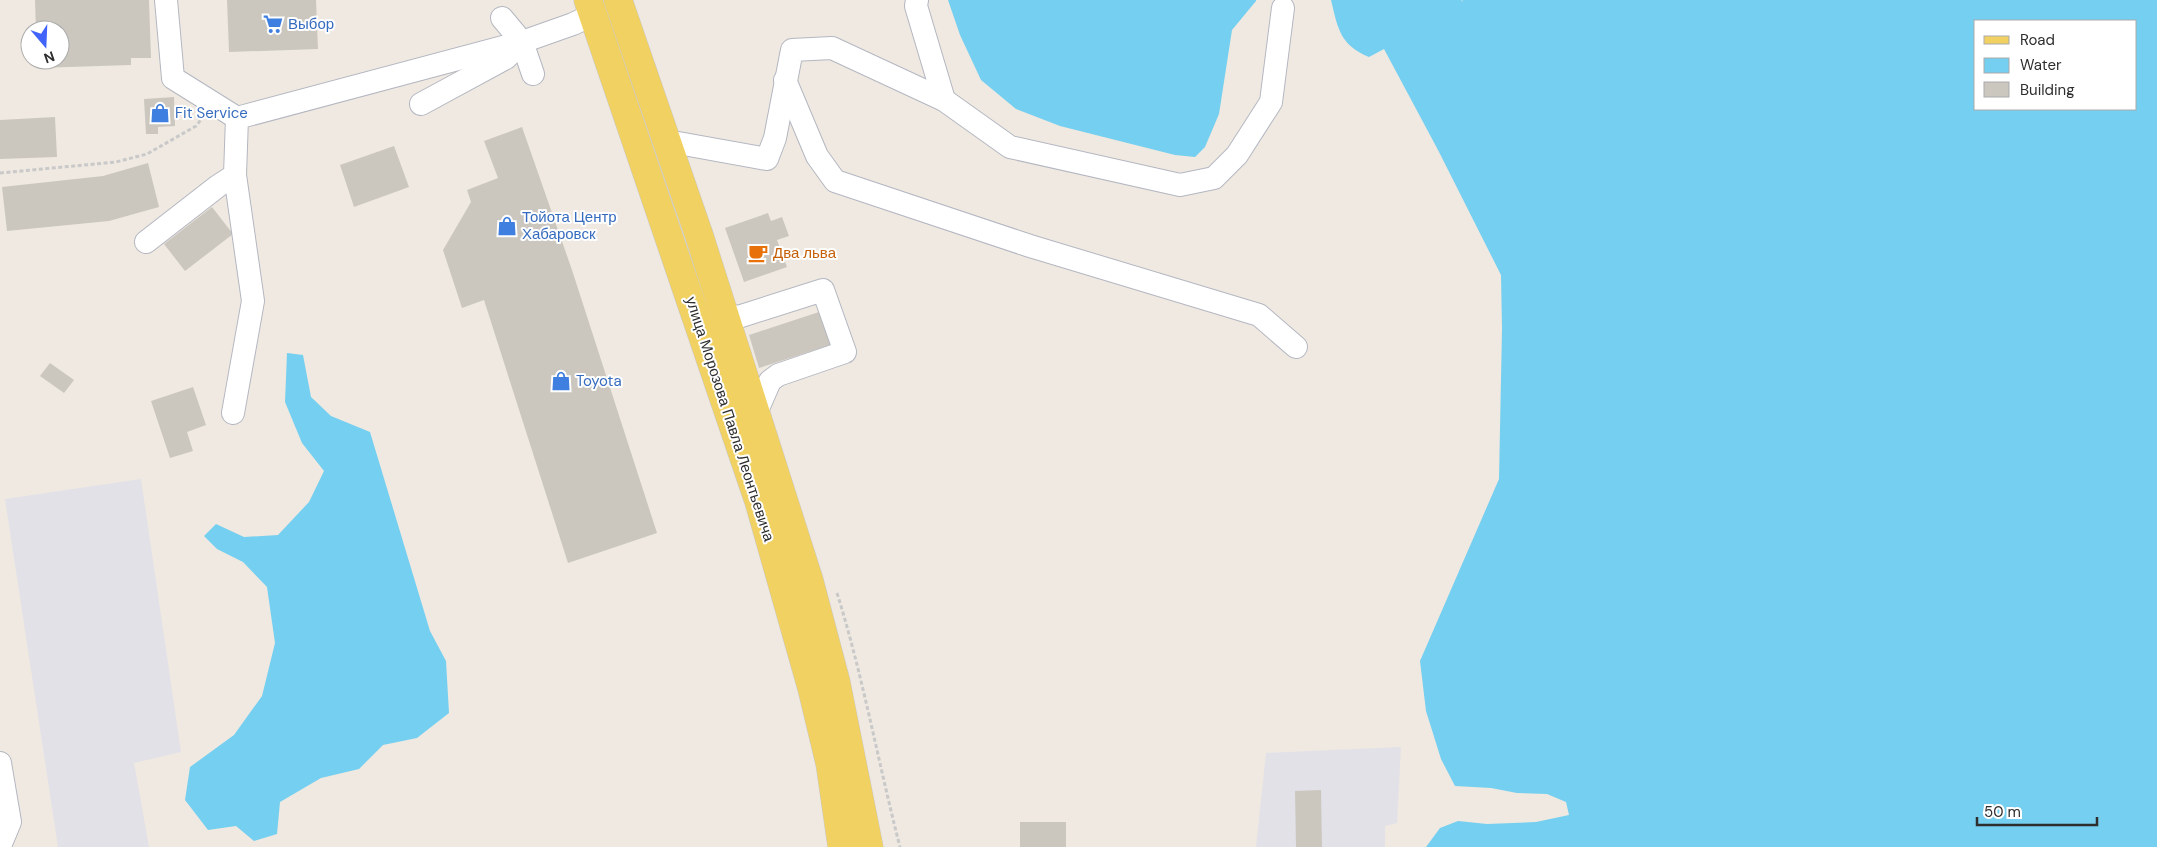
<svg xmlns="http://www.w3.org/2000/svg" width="2157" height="847" viewBox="0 0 2157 847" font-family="'DM Sans',sans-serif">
  <rect width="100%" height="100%" fill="#efe9e1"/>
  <g fill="#e3e1e8">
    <path d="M141 479 181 752 134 763 149 847H58L5 499Z"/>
    <path d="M1401 747 1397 823 1385 826V847H1256L1266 753Z"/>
  </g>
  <g fill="#75cff0" fill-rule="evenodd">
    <path d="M948 0H1256V1L1232 30 1219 114 1205 147 1195 157 1175 155 1060 126 1016 109 981 80 960 35Z"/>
    <path d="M1331 0H1461L1463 2 1462 0H2157V847H1426L1440 828 1458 821 1487 824 1536 822 1569 815 1566 802 1547 794 1517 793 1491 788 1455 786 1441 759 1426 711 1420 661 1499 479 1502 329 1501 275 1438 150 1384 49 1369 57C1340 45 1338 29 1331 0ZM2136 21V109H1976V21Z"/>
    <path d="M287 353 303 355 311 397 331 416 370 432 430 631 446 661 449 713 417 738 383 745 359 769 321 778 280 802 277 834 254 841 236 826 208 830 185 800 190 767 234 735 262 696 275 643 267 587 243 562 217 549 204 536 216 524 244 537 278 535 309 502 324 471 302 443 285 402Z"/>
  </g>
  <g fill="#cbc7bf">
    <path d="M35 0H149L151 58H131V65L37 68V60H60V30H36Z"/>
    <path d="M227 0H316L318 49 229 52Z"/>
    <path d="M174 97 175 126 158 127V134H146L144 99Z"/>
    <path d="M55 117 57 157 0 159V120Z"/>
    <path d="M522 127 572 270 657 533 568 563 484 300 462 308 443 250 471 202 467 190 498 178 484 141Z"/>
    <path d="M394 146 409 187 354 207 340 165Z"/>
    <path d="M148 163 159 207 109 221 7 231 2 187 103 176Z"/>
    <path d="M212 207 233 234 185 271 164 244Z"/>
    <path d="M768 213 771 221 782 217 789 236 777 240 787 267 744 282 725 228Z"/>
    <path d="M822 311 833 344 759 368 749 335Z"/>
    <path d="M50 363 74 380 64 393 40 376Z"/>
    <path d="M193 387 206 425 187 432 193 451 170 458 151 401Z"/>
    <path d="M1321 790 1322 847H1296L1295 791Z"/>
    <rect x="1020" y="822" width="46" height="25"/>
  </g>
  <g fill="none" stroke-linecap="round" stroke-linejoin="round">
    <defs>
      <g id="minor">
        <path d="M166 0 173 78 237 118"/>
        <path d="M917 0 916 6 944 100"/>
        <path d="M502 18 522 42 533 74"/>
        <path d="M785 80 817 156 835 181 1030 246 1259 315 1296 347"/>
        <path d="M421 104 506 58 514 50"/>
        <path d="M667 141 767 159 775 138 792 50 832 48 944 100 1010 147 1180 185 1214 178 1237 155 1271 102 1283 8"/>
        <path d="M146 242 218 186 235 175 237 118 522 42 573 24 594 14"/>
        <path d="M723 309 735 318 823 290 845 352 778 375 770 381 756 413"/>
        <path d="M233 413 253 301 235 175"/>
        <path d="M0 763 10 822 0 846"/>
      </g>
      <g id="major">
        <path d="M588 0 759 502 812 689 830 764 842 847"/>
        <path d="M618 0 699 235 809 580 836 682 869 847"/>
      </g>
    </defs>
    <use href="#minor" stroke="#b4b7c1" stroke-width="24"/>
    <use href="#major" stroke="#c9c9c9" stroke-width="29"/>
    <g stroke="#c9c9c9" stroke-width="3" stroke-dasharray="4 2.5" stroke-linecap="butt">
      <path d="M0 173 116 162 147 154 196 126 203 117"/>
      <path d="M837 593C863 676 878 762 900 847"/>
    </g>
    <use href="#minor" stroke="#fff" stroke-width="22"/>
    <use href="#major" stroke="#f2d163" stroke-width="28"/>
  </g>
  <defs>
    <symbol id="supermarket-bare" viewBox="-9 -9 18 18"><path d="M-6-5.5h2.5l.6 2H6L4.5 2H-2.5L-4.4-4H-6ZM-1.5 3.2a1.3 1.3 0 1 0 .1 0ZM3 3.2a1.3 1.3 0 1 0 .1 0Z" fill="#3f7fe0" stroke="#fff" stroke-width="2.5" paint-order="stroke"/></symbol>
    <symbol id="shop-bare" viewBox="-9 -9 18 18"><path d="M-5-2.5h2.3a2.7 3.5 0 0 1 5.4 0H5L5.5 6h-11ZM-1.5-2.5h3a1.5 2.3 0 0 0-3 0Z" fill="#3f7fe0" stroke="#fff" stroke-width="2.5" paint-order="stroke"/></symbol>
    <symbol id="cafe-bare" viewBox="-9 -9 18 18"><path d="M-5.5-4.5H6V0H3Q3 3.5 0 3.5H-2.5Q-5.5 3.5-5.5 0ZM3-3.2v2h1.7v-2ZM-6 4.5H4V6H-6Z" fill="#e8710a" stroke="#fff" stroke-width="2.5" paint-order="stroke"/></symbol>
  </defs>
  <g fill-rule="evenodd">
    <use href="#supermarket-bare" x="259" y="10" width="28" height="28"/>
    <use href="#shop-bare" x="146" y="99" width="28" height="28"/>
    <use href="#shop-bare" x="493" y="212" width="28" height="28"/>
    <use href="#cafe-bare" x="744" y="239" width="28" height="28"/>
    <use href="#shop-bare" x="547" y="367" width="28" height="28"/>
  </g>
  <g text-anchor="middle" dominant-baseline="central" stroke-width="4" stroke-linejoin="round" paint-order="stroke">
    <g font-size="15" fill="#366cbe" stroke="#fff" text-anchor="start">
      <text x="288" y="24">Выбор</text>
      <text x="175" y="113">Fit Service</text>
      <text x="522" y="217">Тойота Центр<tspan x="522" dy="17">Хабаровск</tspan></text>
      <text x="576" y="381">Toyota</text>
    </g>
    <g font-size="15" fill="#c56008" stroke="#fff" text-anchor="start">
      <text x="773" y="253">Два льва</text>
    </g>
    <g font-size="15" fill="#2e2e2e" stroke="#fff">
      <text transform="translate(730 419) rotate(72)">улица Морозова Павла Леонтьевича</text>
    </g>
  </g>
  <rect x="1974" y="20" width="162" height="90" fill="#ffffff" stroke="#ababab"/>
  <rect x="1984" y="36" width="25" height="8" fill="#f2d163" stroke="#ababab"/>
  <text x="2020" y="45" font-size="15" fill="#2e2e2e">Road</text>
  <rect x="1984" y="58" width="25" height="15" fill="#75cff0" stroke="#ababab"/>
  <text x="2020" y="70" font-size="15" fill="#2e2e2e">Water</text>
  <rect x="1984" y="82" width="25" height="15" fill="#cbc7bf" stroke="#ababab"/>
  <text x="2020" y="95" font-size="15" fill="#2e2e2e">Building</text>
  <g transform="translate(45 45) rotate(161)"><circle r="24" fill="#ffffff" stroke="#ababab"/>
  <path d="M0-4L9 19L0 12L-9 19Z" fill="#4264fb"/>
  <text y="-8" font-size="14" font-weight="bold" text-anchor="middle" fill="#2e2e2e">N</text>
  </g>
  <path d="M1977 817v8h120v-8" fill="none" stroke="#2e2e2e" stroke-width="2.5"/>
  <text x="1984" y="817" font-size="15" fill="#2e2e2e" stroke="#ffffff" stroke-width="4" paint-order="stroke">50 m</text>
</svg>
